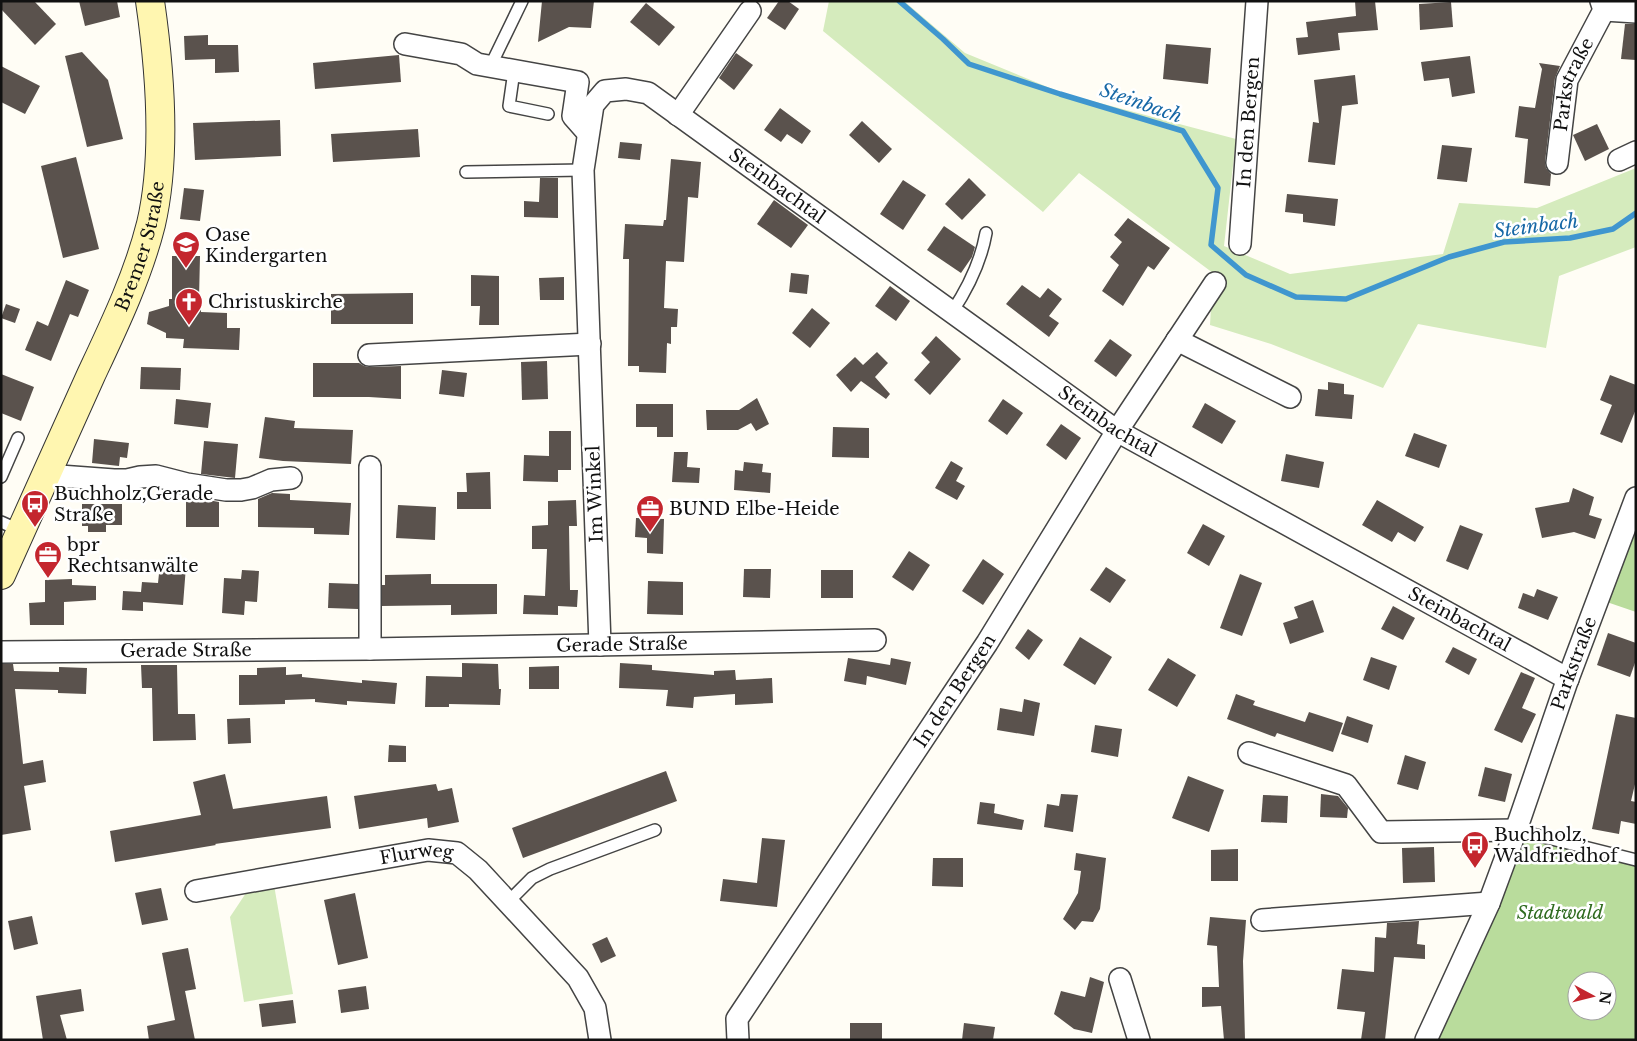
<svg xmlns="http://www.w3.org/2000/svg" width="1637" height="1041" viewBox="0 0 1637 1041" font-family="'Libre Baskerville',serif">
  <rect width="100%" height="100%" fill="#fffdf5"/>
  <g fill="#d5ebbd">
    <path d="M829 1H904L965 53 1062 93 1236 139 1224 246 1290 274 1443 254 1459 203 1537 208 1636 168V247L1559 276 1546 348 1418 324 1383 388 1271 344 1210 325 1213 273 1079 173 1043 212 823 31Z"/>
    <path d="M274 885 293 994 244 1002 230 917 248 890Z"/>
  </g>
  <g fill="#b9dc9c" fill-rule="evenodd">
    <path d="M1636 498V612L1598 599Z"/>
    <path d="M1516 830 1636 860V1040H1426ZM1577 981H1607V1011H1577Z"/>
  </g>
  <g fill="none" stroke-linecap="round" stroke-linejoin="round">
    <path stroke="#3f96cf" stroke-width="5.5" d="M899 1 943 39 969 64 1060 94 1183 131 1218 188 1211 245 1246 275 1296 297 1346 299 1449 257 1504 242 1570 238 1613 229 1636 213"/>
  </g>
  <g fill="#5a524d">
    <path d="M1 1H34L56 24 35 45 1 9Z"/>
    <path d="M79 1H117L120 17 85 26Z"/>
    <path d="M542 1H594L591 28 569 27 538 42Z"/>
    <path d="M779 1H788L799 9 785 30 767 18Z"/>
    <path d="M1355 1H1375L1378 30 1338 33 1340 50 1298 55 1296 38 1308 37 1306 22 1356 16Z"/>
    <path d="M1451 2 1453 27 1420 30 1419 4Z"/>
    <path d="M646 3 675 27 659 46 630 22Z"/>
    <path d="M1625 24H1636V60L1621 59Z"/>
    <path d="M208 35V45H238L239 72 215 73V59L185 60 184 36Z"/>
    <path d="M1166 44 1211 48 1208 84 1163 79Z"/>
    <path d="M82 52 108 80 123 139 87 147 65 56Z"/>
    <path d="M736 53 753 65 734 90 719 78Z"/>
    <path d="M399 55 401 82 315 89 313 63Z"/>
    <path d="M1470 56 1475 93 1452 97 1449 78 1424 81 1421 62Z"/>
    <path d="M1539 63 1560 66 1555 78 1545 162 1546 168 1551 174 1550 186 1524 183 1528 139 1515 137 1519 106 1535 108 1542 69Z"/>
    <path d="M1 66 40 86 25 114 1 102Z"/>
    <path d="M1355 75 1358 104 1342 106 1335 165 1308 162 1313 122 1319 123 1314 80Z"/>
    <path d="M780 108 811 131 802 144 787 134 781 142 764 130Z"/>
    <path d="M280 120 281 156 195 160 193 123Z"/>
    <path d="M862 121 892 149 879 163 849 135Z"/>
    <path d="M1597 124 1609 149 1585 161 1573 135Z"/>
    <path d="M418 129 420 157 333 162 331 134Z"/>
    <path d="M620 142 642 144 640 160 618 158Z"/>
    <path d="M1442 145 1472 148 1467 182 1437 179Z"/>
    <path d="M76 157 99 249 63 258 41 166Z"/>
    <path d="M671 159 701 162 698 198 688 197 684 262 666 261 664 308 678 309 677 327H671V344L667 343 666 373 639 372V366H628L629 259H623L625 224 663 226 664 220H666Z"/>
    <path d="M540 178H558V218L524 217V201L539 202Z"/>
    <path d="M969 178 986 195 962 220 945 204Z"/>
    <path d="M903 180 926 195 903 230 880 214Z"/>
    <path d="M184 188 204 190 200 221 180 219Z"/>
    <path d="M1287 194 1338 199 1335 226 1303 222V214L1285 212Z"/>
    <path d="M774 200 808 225 791 248 757 224Z"/>
    <path d="M1128 218 1170 248 1154 270 1148 266 1123 306 1102 291 1119 265 1110 257 1122 242 1114 235Z"/>
    <path d="M944 226 975 247 972 257 961 273 927 250Z"/>
    <path d="M172 256H200L199 299H201V312L227 313V328H240L239 350 183 348 184 339 166 338V333L147 324 149 312 169 306V299H172Z"/>
    <path d="M791 273 809 275 807 294 789 292Z"/>
    <path d="M471 275 499 276V325H479L480 306H471Z"/>
    <path d="M564 277V300H540L539 278Z"/>
    <path d="M66 280 89 290 78 317 70 314 51 361 25 350 37 321 48 326Z"/>
    <path d="M1022 285 1040 298 1048 288 1062 299 1049 316 1059 323 1049 337 1006 304Z"/>
    <path d="M890 286 910 301 896 321 875 306Z"/>
    <path d="M413 293V324H331V294Z"/>
    <path d="M6 304 20 309 15 323 1 318Z"/>
    <path d="M812 308 830 323 810 348 792 333Z"/>
    <path d="M936 336 961 359 930 395 914 380 930 362 921 353Z"/>
    <path d="M1110 339 1132 355 1116 377 1094 361Z"/>
    <path d="M877 352 888 363 875 377 890 394 886 399 861 381 851 392 836 375 855 357 863 365Z"/>
    <path d="M547 361 548 399 522 400 521 362Z"/>
    <path d="M313 363H359L364 366 370 367 401 366V399L369 397H313Z"/>
    <path d="M141 367 181 368 180 390 140 389Z"/>
    <path d="M442 370 467 373 464 397 439 394Z"/>
    <path d="M1 374 34 387 21 421 1 413Z"/>
    <path d="M1610 375 1636 385V409L1622 443 1600 434 1612 405 1600 400Z"/>
    <path d="M1328 382 1344 384V394L1354 395 1352 419 1315 416 1318 389 1328 390Z"/>
    <path d="M757 398 769 424 756 431 751 423 738 430H707L706 410H739Z"/>
    <path d="M176 399 211 403 208 428 174 424Z"/>
    <path d="M1003 399 1023 413 1007 435 988 421Z"/>
    <path d="M1205 403 1236 421 1222 444 1192 427Z"/>
    <path d="M636 404H673V437H657V427H636Z"/>
    <path d="M265 417 295 421 294 428 353 430 351 464 283 461 259 458Z"/>
    <path d="M1061 424 1081 438 1066 460 1046 445Z"/>
    <path d="M833 427 869 428V458L832 457Z"/>
    <path d="M549 431H571V470H558V482L523 481 524 455 549 456Z"/>
    <path d="M1414 433 1447 445 1439 468 1405 456Z"/>
    <path d="M94 439 129 443 127 458 120 457 119 466 92 463Z"/>
    <path d="M204 441 238 444 235 478 201 474Z"/>
    <path d="M674 452H688L687 467 700 468 699 483 672 482Z"/>
    <path d="M1286 454 1324 462 1319 488 1281 481Z"/>
    <path d="M951 461 963 468 956 481 965 486 957 500 935 488Z"/>
    <path d="M744 462 763 464 762 472 771 473 770 493 734 490 735 470 743 471Z"/>
    <path d="M490 472 491 509H457V492H467L466 473Z"/>
    <path d="M1573 488 1594 497 1589 515 1602 519 1595 539 1574 532 1542 538 1535 508 1569 502Z"/>
    <path d="M272 493 290 494V500L351 503 349 535 314 534V528L258 527V499Z"/>
    <path d="M186 496 219 502V527H186Z"/>
    <path d="M576 500 577 526H569L570 590H578L577 607 558 606V615L523 614 524 595 545 596 547 549H532V526L548 525V501Z"/>
    <path d="M1377 500 1424 527 1415 542 1398 532 1392 542 1362 525Z"/>
    <path d="M82 504H122V525H106V532H88V526H82Z"/>
    <path d="M398 505 436 507 435 540 396 538Z"/>
    <path d="M636 518 664 519 663 554 647 553V538L635 537Z"/>
    <path d="M1203 524 1225 536 1209 566 1187 553Z"/>
    <path d="M1460 525 1483 534 1468 570 1446 561Z"/>
    <path d="M909 551 930 565 913 591 892 577Z"/>
    <path d="M983 559 1004 574 983 605 962 591Z"/>
    <path d="M160 564 186 566 183 605 143 602V611L122 610 123 591 141 592 142 582 158 583Z"/>
    <path d="M1106 567 1126 580 1110 603 1090 590Z"/>
    <path d="M744 569H771L770 598 743 597Z"/>
    <path d="M242 570 259 571 257 602 245 601 244 615 222 613 224 578 241 579Z"/>
    <rect x="821" y="570" width="32" height="28"/>
    <path d="M431 574V584H497V614L451 615V605L382 606V585H385V575Z"/>
    <path d="M1240 574 1262 583 1242 636 1220 628Z"/>
    <path d="M72 579V585L96 586V600L64 602V625H30L29 603 45 602V580Z"/>
    <path d="M648 581 683 582V615L647 614Z"/>
    <path d="M329 583 358 584V609L328 608Z"/>
    <path d="M1537 589 1558 597 1548 620 1518 608 1523 593 1534 597Z"/>
    <path d="M1313 600 1324 632 1290 644 1283 623 1298 618 1294 607Z"/>
    <path d="M1393 606 1415 618 1403 640 1381 629Z"/>
    <path d="M1028 629 1043 640 1029 660 1015 648Z"/>
    <path d="M1608 633 1636 643V660L1630 677 1597 665Z"/>
    <path d="M1080 637 1112 657 1095 685 1063 665Z"/>
    <path d="M1453 647 1477 659 1469 675 1445 662Z"/>
    <path d="M1371 657 1397 666 1389 690 1363 680Z"/>
    <path d="M848 658 890 665 891 658 911 662 906 685 867 676 866 685 844 681Z"/>
    <path d="M1168 658 1196 675 1177 707 1148 690Z"/>
    <path d="M462 663 498 664 499 689H501L500 705 449 704V707H425L426 676 462 677Z"/>
    <path d="M620 663 652 665V670L714 675V671L735 670 736 680 772 678 773 703 735 705V694L694 697 693 708 666 706 668 690 619 688Z"/>
    <path d="M1 664H13L14 671 59 672V667L87 668 86 694 58 693V690L15 689 23 764 43 760 46 782 24 786 31 830 1 835Z"/>
    <path d="M141 665H177L178 714H195L196 740 153 741 152 688H142Z"/>
    <path d="M559 666V689H529V667Z"/>
    <path d="M286 667V675L302 674V677L362 683V680L397 683 395 704 347 701V705L315 702V699L285 700V704L239 705V675H257V668Z"/>
    <path d="M1521 672 1535 678 1522 708 1536 714 1522 743 1494 730Z"/>
    <path d="M1236 694 1255 701 1253 705 1305 722 1309 712 1343 723 1333 752 1277 733 1275 737 1227 719Z"/>
    <path d="M1024 699 1040 703 1034 736 997 730 1000 708 1022 712Z"/>
    <path d="M1616 714 1636 718V780L1631 801 1636 802V824L1621 821 1619 834 1592 829Z"/>
    <path d="M1347 716 1373 725 1368 743 1341 734Z"/>
    <path d="M250 718 251 743 228 744 227 719Z"/>
    <path d="M1095 725 1122 729 1118 757 1091 752Z"/>
    <path d="M389 745 406 746V762H388Z"/>
    <path d="M1405 755 1426 762 1418 790 1397 784Z"/>
    <path d="M1485 767 1512 774 1505 802 1478 796Z"/>
    <path d="M666 771 677 801 523 858 512 828Z"/>
    <path d="M225 774 233 809 327 796 331 828 215 844 216 845 115 862 110 831 201 815 193 782Z"/>
    <path d="M1188 776 1224 790 1209 832 1172 818Z"/>
    <path d="M436 784 438 791 452 788 459 822 428 828 427 818 359 829 354 796Z"/>
    <path d="M1061 794 1078 795 1073 832 1044 827 1047 804 1059 806Z"/>
    <path d="M1321 794 1338 796 1348 808 1347 818 1320 817Z"/>
    <path d="M1263 795 1288 796 1287 823 1261 822Z"/>
    <path d="M980 802 995 804 994 813 1024 820 1022 830 977 824Z"/>
    <path d="M762 838 785 840 777 907 720 901 723 879 757 883Z"/>
    <path d="M1434 847 1435 882 1403 883 1402 848Z"/>
    <path d="M1238 849V881H1211V850Z"/>
    <path d="M1076 853 1106 858 1100 909 1093 922 1082 921 1075 930 1063 919 1078 893 1081 871 1074 870Z"/>
    <path d="M933 858H963V887L932 886Z"/>
    <path d="M161 888 168 920 142 925 135 893Z"/>
    <path d="M355 893 368 958 338 965 324 900Z"/>
    <path d="M32 916 38 944 14 950 8 921Z"/>
    <path d="M1210 917 1246 920 1243 961 1245 1040H1224L1221 1006 1202 1007V987H1219L1217 946 1207 945Z"/>
    <path d="M1419 921 1417 944 1425 945V959L1394 957 1385 1040H1361L1365 1012 1337 1009 1342 969 1374 972 1375 937 1386 938 1387 923Z"/>
    <path d="M607 937 616 956 601 963 592 944Z"/>
    <path d="M188 948 196 989 185 991 195 1040H149L147 1026 175 1020 162 953Z"/>
    <path d="M1090 977 1104 982 1092 1033 1074 1029 1054 1014 1061 991 1085 997Z"/>
    <path d="M366 986 369 1009 341 1013 338 990Z"/>
    <path d="M81 989 84 1011 60 1015 67 1040H43L36 996Z"/>
    <path d="M293 1000 296 1023 262 1027 259 1004Z"/>
    <rect x="850" y="1023" width="32" height="17"/>
    <path d="M964 1023 995 1027 993 1040H962Z"/>
  </g>
  <g fill="none" stroke-linecap="round" stroke-linejoin="round">
    <defs>
      <g id="lane">
        <path d="M490 67 522 1"/>
        <path d="M514 71 509 106 548 114"/>
        <path d="M466 172 583 170"/>
        <path d="M952 312C968 288 981 261 986 233"/>
        <path d="M1 477 18 438"/>
        <path d="M1 522 21 531"/>
        <path d="M1516 830 1636 860"/>
        <path d="M508 902 532 878 550 869 655 830"/>
      </g>
      <g id="street">
        <path d="M1604 10 1636 12"/>
        <path d="M405 44 461 54 477 64 578 82 573 116 588 133"/>
        <path d="M678 115 750 11"/>
        <path d="M1619 160 1636 152"/>
        <path id="s1" d="M1557 163 1567 80 1604 10 1601 1"/>
        <path id="s2" d="M1240 244 1257 1"/>
        <path d="M1177 340 1290 397"/>
        <path d="M369 355 590 344"/>
        <path d="M46 475 114 480H127L140 477 156 476 187 484 226 490H241L252 488 271 480 291 478"/>
        <path id="s3" d="M600 645 583 170 593 105 605 91 626 89 648 93 1117 431 1568 679"/>
        <path d="M370 649V467"/>
        <path id="s4" d="M1 652 370 649 875 640"/>
        <path d="M1249 753 1346 785 1381 832 1516 830"/>
        <path id="s5" d="M196 891 428 850 457 853 478 870 578 978 595 1008 600 1040"/>
        <path d="M1262 920 1489 903"/>
        <path d="M1120 979 1139 1040"/>
        <path id="s6" d="M738 1040 737 1019 987 643 1117 431 1215 283"/>
        <path id="s7" d="M1426 1040 1489 903 1516 830 1566 684 1636 498"/>
      </g>
      <g id="secondary">
        <path id="s8" d="M1 575C31 508 61 442 91 375 114 326 138 276 151 224 167 155 160 70 150 1"/>
      </g>
    </defs>
    <use href="#lane" stroke="#444" stroke-width="14"/>
    <use href="#street" stroke="#444" stroke-width="24"/>
    <use href="#secondary" stroke="#333" stroke-width="30"/>
    <use href="#lane" stroke="#fff" stroke-width="11"/>
    <use href="#street" stroke="#fff" stroke-width="21"/>
    <use href="#secondary" stroke="#fff6b0" stroke-width="28"/>
  </g>
  <defs>
    <symbol id="school-pin" viewBox="-11 -11 22 30"><path d="M0 17L-7.5 6A9.5 9.5 0 1 1 7.5 6Z" fill="#c4262e" stroke="#fff"/><path d="M0-5L7-2L0 1L-7-2ZM-4 1L0 2.5L4 1V4Q0 6-4 4Z" fill="#fff"/></symbol>
    <symbol id="church-pin" viewBox="-11 -11 22 30"><path d="M0 17L-7.5 6A9.5 9.5 0 1 1 7.5 6Z" fill="#c4262e" stroke="#fff"/><path d="M-1.2-6h2.4v3.5h3.3v2.4h-3.3V6h-2.4V-.1h-3.3v-2.4h3.3Z" fill="#fff"/></symbol>
    <symbol id="bus-pin" viewBox="-11 -11 22 30"><path d="M0 17L-7.5 6A9.5 9.5 0 1 1 7.5 6Z" fill="#c4262e" stroke="#fff"/><path d="M-5-6H5V4H4V6H2V4H-2V6H-4V4H-5ZM-3.5-4V0h7V-4ZM-3.5 1.2v1.5H-2V1.2ZM2 1.2v1.5H3.5V1.2Z" fill="#fff"/></symbol>
    <symbol id="office-pin" viewBox="-11 -11 22 30"><path d="M0 17L-7.5 6A9.5 9.5 0 1 1 7.5 6Z" fill="#c4262e" stroke="#fff"/><path d="M-6-3h4V-5.5h4V-3h4V5H-6ZM-1-4.5V-3h2v-1.5ZM-6 0V1H6V0Z" fill="#fff"/></symbol>
  </defs>
  <g fill-rule="evenodd">
    <use href="#school-pin" x="170" y="229" width="32" height="43"/>
    <use href="#church-pin" x="173" y="286" width="32" height="43"/>
    <use href="#bus-pin" x="19" y="488" width="32" height="43"/>
    <use href="#office-pin" x="634" y="493" width="32" height="43"/>
    <use href="#office-pin" x="32" y="539" width="32" height="43"/>
    <use href="#bus-pin" x="1459" y="829" width="32" height="43"/>
  </g>
  <g text-anchor="middle" dominant-baseline="central" stroke-width="5" stroke-linejoin="round" paint-order="stroke">
    <g font-size="18" fill="#111" stroke="#fff">
      <text stroke="none"><textPath href="#s1" startOffset="81">Parkstraße</textPath></text>
      <text stroke="none"><textPath href="#s2" startOffset="122">In den Bergen</textPath></text>
      <text stroke="none"><textPath href="#s3" startOffset="762">Steinbachtal</textPath></text>
      <text stroke="none"><textPath href="#s8" startOffset="358">Bremer Straße</textPath></text>
      <text stroke="none"><textPath href="#s3" startOffset="1168">Steinbachtal</textPath></text>
      <text transform="translate(595 494) rotate(-92)">Im Winkel</text>
      <text stroke="none"><textPath href="#s3" startOffset="1572">Steinbachtal</textPath></text>
      <text stroke="none"><textPath href="#s4" startOffset="621">Gerade Straße</textPath></text>
      <text stroke="none"><textPath href="#s4" startOffset="185">Gerade Straße</textPath></text>
      <text stroke="none"><textPath href="#s7" startOffset="405">Parkstraße</textPath></text>
      <text stroke="none"><textPath href="#s6" startOffset="415">In den Bergen</textPath></text>
      <text stroke="none"><textPath href="#s5" startOffset="224">Flurweg</textPath></text>
    </g>
    <g font-size="18" fill="#111" stroke="#fff" text-anchor="start">
      <text x="205" y="235">Oase<tspan x="205" dy="21">Kindergarten</tspan></text>
      <text x="208" y="302">Christuskirche</text>
      <text x="54" y="494">Buchholz,Gerade<tspan x="54" dy="21">Straße</tspan></text>
      <text x="669" y="509">BUND Elbe-Heide</text>
      <text x="67" y="545">bpr<tspan x="67" dy="21">Rechtsanwälte</tspan></text>
      <text x="1494" y="835">Buchholz,<tspan x="1494" dy="21">Waldfriedhof</tspan></text>
    </g>
    <g font-size="18" font-style="italic" fill="#2f6b1f" stroke="#fff">
      <text x="1560" y="913">Stadtwald</text>
    </g>
    <g font-size="19" font-style="italic" fill="#1768a6" stroke="#fff">
      <text transform="translate(1141 103) rotate(19)">Steinbach</text>
      <text transform="translate(1536 226) rotate(-7)">Steinbach</text>
    </g>
  </g>
  <rect width="1637" height="1041" fill="none" stroke="#111111" stroke-width="5"/>
  <g transform="translate(1592 996) rotate(97)"><circle r="24" fill="#ffffff" stroke="#a0a0a0"/>
  <path d="M0-4L9 19L0 12L-9 19Z" fill="#c4262e"/>
  <text y="-8" font-size="14" font-weight="bold" text-anchor="middle" fill="#111111">N</text>
  </g>
</svg>
